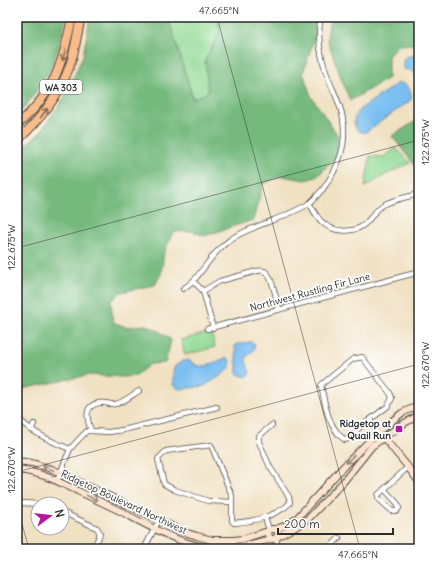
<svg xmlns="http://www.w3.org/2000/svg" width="436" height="566" viewBox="0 0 436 566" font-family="Delius,sans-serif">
  <rect width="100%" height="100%" fill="#fff"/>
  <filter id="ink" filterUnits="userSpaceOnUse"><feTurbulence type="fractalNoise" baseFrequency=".025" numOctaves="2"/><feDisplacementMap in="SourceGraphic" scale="8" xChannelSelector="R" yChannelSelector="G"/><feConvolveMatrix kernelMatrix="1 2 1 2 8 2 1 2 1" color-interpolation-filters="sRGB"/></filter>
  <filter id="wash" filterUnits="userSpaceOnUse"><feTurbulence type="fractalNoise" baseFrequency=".012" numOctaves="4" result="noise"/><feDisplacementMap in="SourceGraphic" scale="16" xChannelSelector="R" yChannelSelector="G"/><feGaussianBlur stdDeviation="0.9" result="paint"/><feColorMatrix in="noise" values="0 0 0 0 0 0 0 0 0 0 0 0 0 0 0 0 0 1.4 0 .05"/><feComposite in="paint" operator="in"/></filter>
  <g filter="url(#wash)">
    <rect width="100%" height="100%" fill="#f0e1c3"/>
    <g fill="#90d993" stroke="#5e825f">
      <path d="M168 17H214L220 31 205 60 208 92 193 99Z"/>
      <path d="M396 148 410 163 385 175 365 187 370 156 381 157 385 156Z"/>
      <path d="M211 332 215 347 185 355 181 340Z"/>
    </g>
    <g fill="#74b97d" stroke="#507254">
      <path d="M17 17H66C61 38 56 60 45 78 37 92 27 104 17 116Z"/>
      <path d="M90 17H168L193 99 208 92 205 60 220 31 214 17H316L315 20V36L303 73 311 96 338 136 337 155 330 164 316 177 305 180 281 176 263 184 253 220 204 236 193 231 173 232 164 252 161 274 155 285 121 292 111 302 113 322 126 327 146 325 159 331 171 340 168 353 165 363 150 364 135 376 122 377 89 375 17 390V152L39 134 64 98 83 56Z"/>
      <path d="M330 17H419V44L399 45 388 56V78L350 101 340 75 327 39Z"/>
      <path d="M419 119V171L392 136Z"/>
    </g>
    <g fill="#7abff1" stroke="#52758e">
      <path d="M419 55V80L413 71 404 69C400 54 408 57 419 55Z"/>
      <path d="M398 83C407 82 413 92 411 100L366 132C353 134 351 118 359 110Z"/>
      <path d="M250 342 254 343C256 350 251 353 246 357V361L250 374 247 377 237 374V364L235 346 237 344Z"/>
      <path d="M226 358 229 359C231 363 231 366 229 369L219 377 204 386 181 389 177 388 173 385V371L175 366 183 361 188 360 198 366H205Z"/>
    </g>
  </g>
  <g filter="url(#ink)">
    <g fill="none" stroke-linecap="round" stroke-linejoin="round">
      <defs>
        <g id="street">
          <path d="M309 203C313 209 316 216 321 221 332 233 355 234 366 223 372 217 376 209 383 205 394 199 408 197 419 194"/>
          <path d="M193 281 203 291 213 328"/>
          <path d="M183 289C187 286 191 283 195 279 207 265 215 250 231 239 255 224 284 219 308 204 314 200 318 194 323 189 339 167 347 146 343 119 341 106 336 96 331 85 322 64 316 39 321 17"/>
          <path d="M203 291 220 281 257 271C261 270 264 270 267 273 272 277 277 302 279 309"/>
          <path d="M207 329 419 272"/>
          <path d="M362 357 390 393 392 398 388 406 359 428 352 437 345 440C328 428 325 405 321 385L353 359Z"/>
          <path d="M17 417C30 432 52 442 70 449"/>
          <path d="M370 420 378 432"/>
          <path d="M31 430 34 424"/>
          <path d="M91 431C87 419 83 405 100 403 105 402 111 405 116 404 124 402 132 395 139 391"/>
          <path d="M57 481 70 449 80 438 87 431H91L109 432 123 430 217 407"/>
          <path d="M384 489 398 504 399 508 397 511H392L380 500 378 497V495L408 467"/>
          <path d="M232 502V496L211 445 166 451 158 459 164 484 175 490 208 501 232 502V521L234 523C252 522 277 516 290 503L289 497 270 467 259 442V436L272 425"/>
          <path d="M22 503 38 504"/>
          <path d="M62 512 97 528 100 533 98 539 92 549"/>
          <path d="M265 517 269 530"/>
          <path d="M276 538 278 549"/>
          <path d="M144 549 159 520"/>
          <path d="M322 549 331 546 339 538"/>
        </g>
        <g id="secondary">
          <path d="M384 438 408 467 419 482"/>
          <path d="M17 461 32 463 52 469 159 520 184 532 197 536 212 540H233L243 539 268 531"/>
          <path d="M17 470C31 471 44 475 57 481 78 491 99 501 120 511 147 525 182 546 213 548 233 549 252 544 271 539"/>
          <path d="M276 529 278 532V536L276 539H271L268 535 269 530 272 529H276L287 525 297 518 344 466 378 432 402 413 419 405"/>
          <path d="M277 537 297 526 309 518 344 481 372 446 401 425 419 415"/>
        </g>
        <g id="highway">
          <path d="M17 125C54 94 63 63 72 17"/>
          <path d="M17 141C40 119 58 98 69 68 75 52 77 34 81 17"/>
        </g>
      </defs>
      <use href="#street" stroke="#494642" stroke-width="6"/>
      <use href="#secondary" stroke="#494642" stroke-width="8"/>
      <use href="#highway" stroke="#494642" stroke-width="10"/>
      <use href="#street" stroke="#fff" stroke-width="4.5"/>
      <use href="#secondary" stroke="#fde4d0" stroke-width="6"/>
      <use href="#highway" stroke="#f9bc8a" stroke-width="8"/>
    </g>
    <defs><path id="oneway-shaft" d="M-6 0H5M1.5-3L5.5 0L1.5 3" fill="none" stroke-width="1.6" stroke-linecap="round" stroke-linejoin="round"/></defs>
    <g stroke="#886c56">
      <use href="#oneway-shaft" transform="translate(64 55) rotate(106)"/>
      <use href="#oneway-shaft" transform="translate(44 113) rotate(-53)"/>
    </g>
    <g stroke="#94887e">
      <use href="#oneway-shaft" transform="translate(350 459) rotate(135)"/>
      <use href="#oneway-shaft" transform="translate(48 468) rotate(-159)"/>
      <use href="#oneway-shaft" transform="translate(92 498) rotate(26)"/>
    </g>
  </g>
  <path fill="none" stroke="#2b2b2b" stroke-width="1" stroke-opacity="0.45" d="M217 17 360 549M17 24 44 17M17 248 419 140M17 472 419 364M17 506 29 549"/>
  <rect fill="#b5179e" stroke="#fff" stroke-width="1.5" x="395" y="425" width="8" height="8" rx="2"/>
  <g text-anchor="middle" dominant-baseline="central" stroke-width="3.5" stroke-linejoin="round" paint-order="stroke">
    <rect fill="#fff" stroke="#6b6b6b" stroke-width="1" x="40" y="80" width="42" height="14" rx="3"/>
    <g font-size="9" font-weight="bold" fill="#2b2b2b">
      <text x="61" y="87">WA 303</text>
    </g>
    <g font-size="10" fill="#2b2b2b" stroke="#fff">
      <text transform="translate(310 292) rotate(-15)">Northwest Rustling Fir Lane</text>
      <text transform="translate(124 502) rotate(25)">Ridgetop Boulevard Northwest</text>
    </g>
    <g font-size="10" font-weight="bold" fill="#2b2b2b" stroke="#fff" text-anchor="end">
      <text x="391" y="423">Ridgetop at<tspan x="391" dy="12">Quail Run</tspan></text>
    </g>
  </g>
  <rect width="436" height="566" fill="none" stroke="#fff" stroke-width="44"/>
  <g transform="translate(50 516) rotate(75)"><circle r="19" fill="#ffffff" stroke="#aaaaaa"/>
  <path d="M0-3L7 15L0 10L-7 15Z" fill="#b5179e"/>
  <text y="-6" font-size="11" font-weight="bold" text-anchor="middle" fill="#2b2b2b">N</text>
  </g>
  <path d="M278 528v6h115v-6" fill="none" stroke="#2b2b2b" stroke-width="2"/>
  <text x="284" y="528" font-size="12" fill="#2b2b2b" stroke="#ffffff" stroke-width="3" paint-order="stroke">200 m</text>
  <rect x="22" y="22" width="392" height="522" fill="none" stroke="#2b2b2b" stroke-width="1.5"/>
  <g font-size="10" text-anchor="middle" fill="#2b2b2b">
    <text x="219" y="14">47.665°N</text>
    <text transform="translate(425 142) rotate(-90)" y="4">122.675°W</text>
    <text transform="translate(11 247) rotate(-90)" y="4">122.675°W</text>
    <text transform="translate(425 365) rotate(-90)" y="4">122.670°W</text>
    <text transform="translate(11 470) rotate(-90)" y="4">122.670°W</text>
    <text x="358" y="558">47.665°N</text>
  </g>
</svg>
